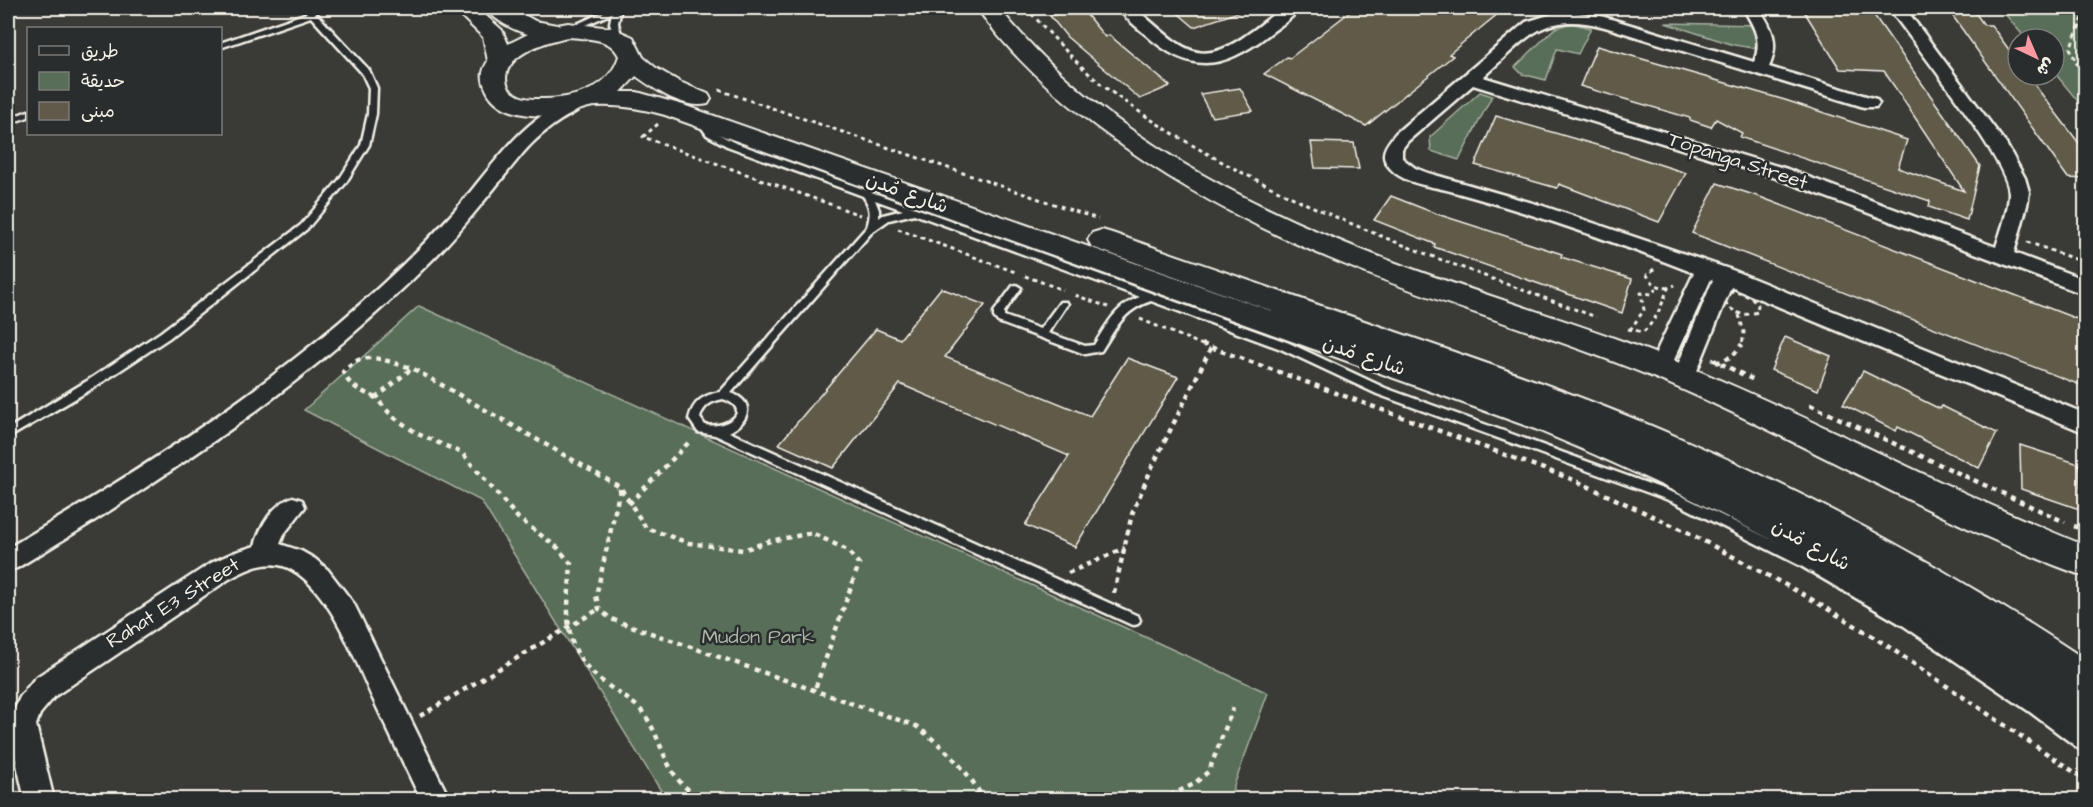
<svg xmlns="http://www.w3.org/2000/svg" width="2093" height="807" viewBox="0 0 2093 807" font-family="'Architects Daughter','Playpen Sans Arabic',sans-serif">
  <rect width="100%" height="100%" fill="#3a3a36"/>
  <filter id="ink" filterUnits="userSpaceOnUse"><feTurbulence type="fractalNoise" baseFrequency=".0167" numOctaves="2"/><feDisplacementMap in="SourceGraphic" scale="12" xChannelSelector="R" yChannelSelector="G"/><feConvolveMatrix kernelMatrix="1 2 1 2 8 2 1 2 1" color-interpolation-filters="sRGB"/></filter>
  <g filter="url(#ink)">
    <g fill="#586e59" stroke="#a6b0a0" stroke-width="1.5">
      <path d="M2000 8H2085V110L2054 72V39H2026Z"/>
      <path d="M1571 23 1591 28 1578 54 1557 49 1546 80 1522 74 1515 67 1555 28Z"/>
      <path d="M1665 23 1759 25 1764 41 1753 48 1734 45Z"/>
      <path d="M1480 92 1492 96 1459 160 1431 151 1430 137Z"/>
      <path d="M419 306 1268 693 1229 799H666L481 501 304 410Z"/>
    </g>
    <g fill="#615a4a" stroke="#f4f1e8" stroke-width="1.5">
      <path d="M1081 8 1105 37 1109 35 1170 86 1140 99 1067 37 1050 16Z"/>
      <path d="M1172 8H1242V11L1194 27Z"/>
      <path d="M1355 8H1505L1449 54 1453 56 1366 126 1264 74 1287 57 1290 58Z"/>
      <path d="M1802 8H1869L1980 166 1967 220 1929 207 1930 201 1740 137 1742 133 1716 119 1711 127 1690 120V118L1580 86 1597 46 1785 100 1907 140 1898 168 1964 191 1884 71 1840 69Z"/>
      <path d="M1947 8H1972L1984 25H1991L2018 62V75H2027L2085 151V179L2068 178Z"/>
      <path d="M1240 88 1253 111 1212 117 1200 94Z"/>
      <path d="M1496 116 1624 153 1686 173 1659 222 1559 184 1557 188 1475 165Z"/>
      <path d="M1311 142 1354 143 1359 169 1315 168Z"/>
      <path d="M1717 183 1760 197 2085 322V387L1692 233Z"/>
      <path d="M1391 196 1437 214 1562 254 1561 257 1632 279 1622 313 1434 247 1435 244 1374 220Z"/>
      <path d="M941 288 985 305 945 357 1090 416 1127 358 1178 377 1075 547 1025 525 1069 456 900 384 833 468 779 444 876 329 900 339Z"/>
      <path d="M1785 337 1831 356 1818 390 1771 370Z"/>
      <path d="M1863 371 1940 409 1942 406 1997 433 1979 468 1898 427 1896 431 1843 404Z"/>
      <path d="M2020 445 2079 464 2082 510 2021 489Z"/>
    </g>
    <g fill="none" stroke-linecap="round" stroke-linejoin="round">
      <defs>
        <g id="lane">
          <path d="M303 8H311L369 70 377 88 376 114 369 145 345 184 307 229 169 338 95 387 8 438V429L87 381 161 332 301 225 339 180 361 145 368 114 369 88 362 73 311 17 220 48V43L307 13Z"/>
          <path d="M612 8H621L618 23 622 38 621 40H615L614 38 610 23 612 13 571 32H568L564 30Z"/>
          <path d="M28 111V117L8 124V119Z"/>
          <path d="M701 118 704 119 713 131 733 142 1289 343 1385 388 1682 496 1809 558 1912 618 2040 704 2086 740V754L2030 712 1904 626 1801 566 1674 502 1377 394 1281 349 1151 301C1123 310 1116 328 1101 351L1085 354 998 322 994 317V312L1013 286 1016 285 1021 288 1004 312V316L1040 329 1060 302H1066L1068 304 1066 306 1048 333 1085 346 1094 345C1107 325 1116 305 1140 297L914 214 889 220 872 232 731 393C756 402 749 422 729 432L1138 616 1140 620 1138 624 1134 625 1130 624 715 435 698 432 689 419C693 402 703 395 720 392L867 227C871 215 871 207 863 196L727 146 707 135 697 121ZM875 200 903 210 883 215 879 218V210ZM723 399C754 410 727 429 705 425L700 418C703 406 711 401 723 399Z"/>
        </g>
        <g id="street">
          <path d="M1118 8H1135C1190 55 1200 73 1264 22 1278 11 1281 6 1300 8 1292 19 1278 27 1268 35 1222 71 1189 74 1145 34 1136 26 1125 18 1118 8Z"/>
          <path d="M1743 8H1759C1772 28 1780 43 1769 67L1876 99 1879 103 1876 107H1864L1605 27C1542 10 1526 39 1483 77L1787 169 1996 247C2001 230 2009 210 2009 193 2010 163 1911 40 1889 8H1905L2006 144 2025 178 2029 192 2027 205 2014 253 2086 280V295L1773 177 1473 85 1408 141 1402 149V158L1415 168 1428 173 1543 206 1732 270 2086 414V433L1731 287 1692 383 1684 385 1676 383 1673 377 1713 280 1711 279 1668 373 1660 375 1652 373 1649 367 1694 273C1615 242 1535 214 1454 192 1435 186 1404 185 1390 168 1378 155 1386 145 1396 133L1526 22 1552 14 1571 12 1601 16 1754 62C1763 41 1754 26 1743 8Z"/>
          <path d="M574 100 580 101 583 105C578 112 568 115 561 120 547 129 534 140 523 153 493 189 465 227 432 260 310 383 165 479 17 568L8 571V548C164 457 328 351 450 216 484 179 523 113 574 100Z"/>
          <path d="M293 497 302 500 305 507 284 534 280 544 301 551 315 559 328 570 354 604 450 800H421C405 766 389 733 373 699 355 660 329 585 286 567 266 559 246 570 229 579L55 696 40 714 36 725 54 800H25L8 725 20 697 35 678 211 563 233 553 255 546C260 526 273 504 293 497Z"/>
        </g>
        <g id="secondary">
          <path d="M453 8H477L502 30 508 44 528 34C515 31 492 19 486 8H512L535 21 557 25 568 23 612 28 633 37 643 57 656 68 680 82 708 94 711 99 708 104C684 110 654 89 636 76L621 92H637L683 105 1295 319 1092 247 1088 240 1092 233 1102 230 1112 233C1207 266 1301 299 1396 332 1492 365 1589 398 1682 439 1823 500 1958 575 2086 660V739L2072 734C1910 606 1725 508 1535 429L665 115C643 109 621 105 597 106 586 106 576 112 566 114 540 118 500 117 487 91 481 79 481 72 488 61L483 37ZM568 37C587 39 610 37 619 56 609 88 577 98 545 99 535 99 523 100 514 93 509 90 506 84 506 78 507 53 548 41 568 37Z"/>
          <path d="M977 8H999C1100 134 1255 211 1404 266 1500 301 1599 329 1694 369 1826 424 1952 492 2086 546V577C1943 526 1811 445 1672 385 1566 340 1453 309 1346 265 1262 231 1180 189 1108 135 1059 99 1012 58 977 8Z"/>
        </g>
      </defs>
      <use href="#lane" stroke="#f4f1e8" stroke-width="5"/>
      <use href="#street" stroke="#f4f1e8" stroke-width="5"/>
      <use href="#secondary" stroke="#f4f1e8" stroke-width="4"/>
      <g stroke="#f4f1e8" stroke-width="3" stroke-dasharray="4 4" stroke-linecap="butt">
        <path d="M1026 8C1053 36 1079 68 1110 91 1255 198 1429 255 1596 317"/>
        <path d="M2086 11 2070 48 2078 66 2086 73"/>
        <path d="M719 90 1098 219"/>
        <path d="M658 124 643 137 860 215"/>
        <path d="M898 229 1018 273"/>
        <path d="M2027 242 2086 263"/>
        <path d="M1654 269 1647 275C1652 284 1658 287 1668 288"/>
        <path d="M1025 276 1063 290"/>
        <path d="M1729 292C1742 292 1750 296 1758 305L1757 312C1742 318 1731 312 1723 299Z"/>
        <path d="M1075 295 1108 307"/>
        <path d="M1739 315 1744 332 1742 346"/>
        <path d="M1140 319 1205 346"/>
        <path d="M1628 329 1643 332C1657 320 1662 304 1668 288L1675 285"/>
        <path d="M1630 330 1644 310 1641 293 1652 294 1658 286"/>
      </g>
      <g stroke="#f4f1e8" stroke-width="4.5" stroke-dasharray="5 5" stroke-linecap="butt">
        <path d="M1202 344 1574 480 1687 532 1806 596 1874 637 2086 780"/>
        <path d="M1712 359 1756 381"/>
        <path d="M1716 363 1733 356 1742 344"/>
        <path d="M376 398C362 391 349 387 343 372 363 347 386 362 412 368"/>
        <path d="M1810 405 2065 522"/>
        <path d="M620 489 596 596 599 609 611 619 916 726C944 747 967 769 984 800"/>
        <path d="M629 504 691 440"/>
        <path d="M2074 526 2086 530"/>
        <path d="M1068 573 1125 548"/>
        <path d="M1114 593 1132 514 1152 467 1211 348"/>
        <path d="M420 716 599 609"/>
        <path d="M706 800C698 796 689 791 683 785 665 767 661 741 648 720 640 705 624 697 610 687 559 651 567 619 571 564L558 548 518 518 462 453 418 434 392 416 376 398 412 368 620 487 646 528 689 543 743 550 770 541 812 533 847 550 859 564 815 689"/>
        <path d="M1161 800 1194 784 1209 771 1233 708"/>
      </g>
      <use href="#lane" fill="#2a2d2e" fill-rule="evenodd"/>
      <use href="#street" fill="#2a2d2e" fill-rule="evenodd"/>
      <use href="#secondary" fill="#2a2d2e" fill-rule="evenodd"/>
    </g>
  </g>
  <g text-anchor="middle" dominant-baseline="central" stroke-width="5" stroke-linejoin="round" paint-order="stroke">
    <g font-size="20" fill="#f4f1e8" stroke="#2a2d2e">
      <text transform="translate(1738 161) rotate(18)">Topanga Street</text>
      <text transform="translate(907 193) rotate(20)">شارع مُدن</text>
      <text transform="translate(1364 356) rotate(19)">شارع مُدن</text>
      <text transform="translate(1811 545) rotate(29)">شارع مُدن</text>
      <text transform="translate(173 603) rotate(-32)">Rahat E3 Street</text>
    </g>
    <g font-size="20" fill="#aeb6a8" stroke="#2a2d2e">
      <text x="758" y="637">Mudon Park</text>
    </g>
  </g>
  <rect width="2093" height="807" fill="none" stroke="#2a2d2e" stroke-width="30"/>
  <rect x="15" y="15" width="2063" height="777" fill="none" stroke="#f4f1e8" stroke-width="2" filter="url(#ink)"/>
  <rect x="27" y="27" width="195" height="108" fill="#2a2d2e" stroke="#7b7b78" stroke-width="1.5"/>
  <rect x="39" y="46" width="30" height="9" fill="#2a2d2e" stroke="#7b7b78" stroke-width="1.5"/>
  <text x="81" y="57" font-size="18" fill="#f4f1e8">طريق</text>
  <rect x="39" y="72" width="30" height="18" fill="#586e59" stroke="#7b7b78" stroke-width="1.5"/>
  <text x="81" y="87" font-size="18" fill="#f4f1e8">حديقة</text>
  <rect x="39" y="102" width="30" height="18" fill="#615a4a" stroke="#7b7b78" stroke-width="1.5"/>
  <text x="81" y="117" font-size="18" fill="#f4f1e8">مبنى</text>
  <g transform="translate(2036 57) rotate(136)"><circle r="28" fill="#2a2d2e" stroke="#7b7b78" stroke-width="1.5"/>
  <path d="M0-4.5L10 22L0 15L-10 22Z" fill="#ff9aa2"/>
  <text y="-9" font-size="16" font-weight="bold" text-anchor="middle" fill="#f4f1e8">ش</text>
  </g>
</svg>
